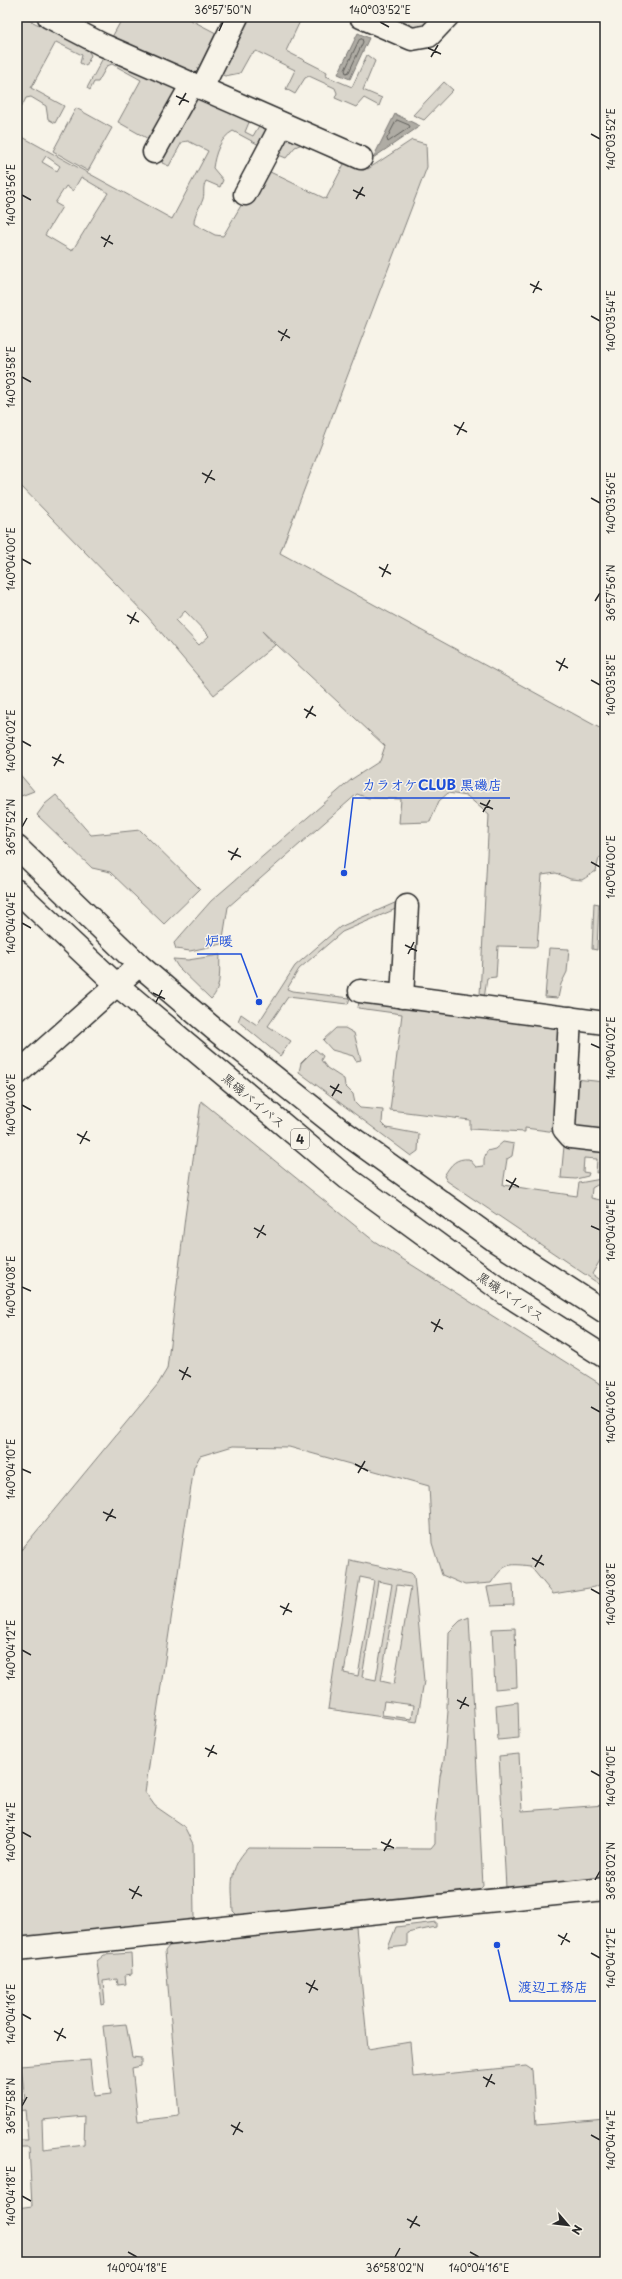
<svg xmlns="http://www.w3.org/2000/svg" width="622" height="2279" viewBox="0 0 622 2279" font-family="'Playpen Sans','Klee One',sans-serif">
  <rect width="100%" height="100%" fill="#f7f3e8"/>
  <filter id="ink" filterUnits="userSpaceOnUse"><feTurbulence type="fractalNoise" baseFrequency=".025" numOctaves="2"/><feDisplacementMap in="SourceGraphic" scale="8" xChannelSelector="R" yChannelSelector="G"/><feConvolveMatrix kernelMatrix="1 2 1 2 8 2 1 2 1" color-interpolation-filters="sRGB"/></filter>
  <g filter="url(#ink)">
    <g fill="#dad6cc" stroke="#82807c" fill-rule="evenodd">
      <path d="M17 17H23L87 49 91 55 86 66 80 63 82 55 56 42 31 88 64 106 55 123 48 119 46 106 31 97 26 98 22 106 17 105Z"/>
      <path d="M123 17H185L216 33 195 76 111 39Z"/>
      <path d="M247 17H302L286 51 327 72 326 76 352 87 367 55 375 61 363 90 382 98 379 106 364 98 356 107 335 98 337 93 335 88 309 76 305 78 295 94 286 89 295 70 256 51 250 55 240 73 225 76 218 73Z"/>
      <path d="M387 17H437C419 36 408 27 387 17Z"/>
      <path d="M103 58H112L173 85 177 94 152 141 118 122 141 80 112 64 107 66 98 82H94L90 90 87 88Z"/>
      <path d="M444 82 453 90 424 120 413 115Z"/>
      <path d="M200 98 250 120 245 132 253 136 260 124 266 127 267 135 261 146 233 131C220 138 215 154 213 168L223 180 220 187 206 181C202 188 205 192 203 199 200 208 194 213 194 224L215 235 223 236 246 197 266 170 326 199 344 164 302 144 295 147 286 158 276 154 283 139 290 136 368 169 412 140 426 144 427 167 280 553 605 731V855L599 858 596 871 582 880 570 879 556 873 542 875 537 947 498 946 496 977 487 978 484 999 471 997V994L480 995 489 815 467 796 448 793 439 801 430 822 399 823 401 799 368 798 357 794 228 907 222 944 190 951 176 949 174 943 211 901 352 779 380 761 385 746 262 631 275 645 214 695 148 617 17 482V134L172 219 208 151 188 141 182 142 169 166 162 163 166 148 191 101ZM46 156 60 166 57 171 42 162ZM81 177 108 193 72 251 45 235 62 207 55 203 66 186 73 191ZM185 611 209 636 199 645 176 621Z"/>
      <path d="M76 108 112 128 88 171 53 151Z"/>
      <path d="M17 771 34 791 21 796 17 792Z"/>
      <path d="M56 795 91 835 140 830 200 889 164 924 110 872 92 868 37 815 45 804Z"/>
      <path d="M397 902 398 908 342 932 299 969 287 989 292 991 350 998 348 1004 288 997 268 1026 291 1041 280 1056 238 1021 241 1014 257 1025 295 966 340 927Z"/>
      <path d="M594 903 599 904 597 950 592 949Z"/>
      <path d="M549 948 569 949 567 972 561 984 558 998 545 997Z"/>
      <path d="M220 955C219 968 222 989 211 999L178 967 173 959 188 960Z"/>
      <path d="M359 1001 560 1023 556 1132 525 1128V1132L470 1129V1120L390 1110 402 1014 358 1008Z"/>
      <path d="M336 1028H345L354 1033 361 1060 356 1061 353 1056 332 1050 323 1040Z"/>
      <path d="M315 1049 323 1056 321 1060 327 1068 344 1079 345 1086 353 1094 355 1103 360 1108 383 1110 382 1123 387 1128 419 1134 418 1151 411 1156 299 1072 301 1063Z"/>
      <path d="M575 1079 605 1082V1133L578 1130 571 1124Z"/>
      <path d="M201 1101 374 1241 605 1387V1582L595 1587 553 1594 530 1566C507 1563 504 1564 491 1583L465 1585 442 1575 432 1543 429 1486 289 1447 233 1446 200 1456 194 1467 145 1792 155 1806 184 1826 193 1844 194 1918 189 1925 17 1940V1555L158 1384 167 1369 185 1217Z"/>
      <path d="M503 1142 514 1144 512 1156 507 1159 503 1185 577 1196 579 1183 601 1179 605 1176 600 1172 596 1173 597 1159 584 1158 583 1172 589 1173 588 1176 576 1179 561 1178 564 1146 605 1150V1186L597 1185 592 1188 591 1198 605 1201V1252L592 1274 605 1283V1288L447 1181 444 1176C451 1164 456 1158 469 1159L476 1167 484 1166V1159L487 1151 495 1149Z"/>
      <path d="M350 1560 411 1573 414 1576 424 1681 417 1722 328 1709ZM360 1577 374 1580 358 1676 344 1673ZM378 1581 392 1584 376 1680 362 1677ZM397 1585 411 1587 394 1684 381 1681ZM384 1701 414 1705 412 1719 382 1715Z"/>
      <path d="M513 1584 514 1605 491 1606 487 1587Z"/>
      <path d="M469 1617 483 1886 474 1895 240 1918 233 1911C232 1885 228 1869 248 1848L431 1849 435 1844V1822L440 1776 444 1760 448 1711 447 1708 449 1632 460 1621Z"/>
      <path d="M515 1628 517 1687 495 1689 492 1629Z"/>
      <path d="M518 1702 519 1738 498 1740 496 1705Z"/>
      <path d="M519 1754 522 1811 605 1805V1881L514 1892 506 1888 499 1756Z"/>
      <path d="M436 1922V1927L407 1933V1946L388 1948 396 1927Z"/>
      <path d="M346 1923 356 1927 368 2049 410 2042 413 2077 526 2066 532 2070 536 2125 605 2119V2262H17V2208L32 2206 29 2147H17V2140H28L25 2110 17 2111V2101L25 2100 21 2066 90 2060 94 2096 111 2094 103 2026 126 2024 132 2057 141 2058V2066L132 2068 138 2121 179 2116 165 1951 169 1946ZM85 2116 84 2144 43 2149 42 2120Z"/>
      <path d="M131 1953 132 1974 125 1975 126 1984 118 1985 117 1979 103 1981 105 2004 102 2005 97 1961 104 1955Z"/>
    </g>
    <g fill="#afaca4" stroke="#7a7874">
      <path d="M358 33 369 38 350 79 338 74Z"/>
      <path d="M395 114 420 126 373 158Z"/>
    </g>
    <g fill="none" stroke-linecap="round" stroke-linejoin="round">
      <g stroke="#605f5b" stroke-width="1">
        <path d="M362 39 363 42 349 72 346 73 345 70 359 40Z"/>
        <path d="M397 120 409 125 410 127 388 142 387 139Z"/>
      </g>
      <defs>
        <g id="minor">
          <path d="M49 17 103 45 361 158"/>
          <path d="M361 17 412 39 429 36 447 17"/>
          <path d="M202 88 237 17"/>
          <path d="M154 152 192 84"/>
          <path d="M245 194 282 124"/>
          <path d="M360 991 605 1023"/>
          <path d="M402 997 407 906"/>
          <path d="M570 1018 564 1129 571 1137 605 1141"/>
          <path d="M17 1074 139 965"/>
          <path d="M17 1949 605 1889"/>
        </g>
        <g id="highway">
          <path d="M17 847 139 965 214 1029 341 1130 497 1242 605 1312"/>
          <path d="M17 891 117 985 347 1178 506 1294 605 1357"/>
        </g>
      </defs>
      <use href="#minor" stroke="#2b2b2b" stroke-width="25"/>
      <use href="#highway" stroke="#2b2b2b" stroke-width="25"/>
      <use href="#minor" stroke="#f7f3e8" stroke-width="22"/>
      <use href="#highway" stroke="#f7f3e8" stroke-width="22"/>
    </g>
  </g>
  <path fill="none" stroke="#2b2b2b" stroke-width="1.5" d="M380 22 389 27M219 31 223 22M428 48 441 54M431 57 438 45M176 96 189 102M179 105 186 93M591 134 600 139M353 190 365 196M22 195 31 200M356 199 363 187M101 237 113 244M104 247 110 235M530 284 542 290M533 293 539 281M591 316 600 321M278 331 290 338M281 341 287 329M22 377 31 382M454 425 467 432M457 435 464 422M202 473 215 480M205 483 212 470M591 498 600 503M22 559 31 564M379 567 391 574M382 577 388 564M595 601 600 593M127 615 139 622M130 624 136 612M556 661 568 668M559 671 565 658M591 680 600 685M304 709 316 716M306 718 313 706M22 741 31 746M52 757 64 763M54 766 61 754M480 803 493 809M483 812 490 800M22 827 27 818M228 851 241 857M231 860 238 848M591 862 600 867M22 923 31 928M405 945 417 951M408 954 414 942M153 993 165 999M156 1002 162 990M591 1044 600 1048M330 1086 342 1093M332 1096 339 1084M22 1105 31 1110M77 1134 90 1141M80 1144 87 1131M506 1180 519 1187M509 1190 516 1178M591 1226 600 1230M254 1228 266 1235M257 1238 264 1225M22 1287 31 1291M431 1322 443 1329M434 1332 440 1319M179 1370 191 1377M182 1380 188 1367M591 1407 600 1412M355 1464 368 1471M22 1469 31 1473M358 1473 365 1461M103 1512 116 1518M106 1521 113 1509M532 1558 544 1565M535 1567 542 1555M591 1589 600 1594M280 1606 292 1612M283 1615 289 1603M22 1650 31 1655M457 1700 469 1706M460 1709 466 1697M205 1748 217 1754M208 1757 214 1745M591 1771 600 1776M22 1832 31 1837M381 1842 394 1848M384 1851 391 1839M595 1880 600 1871M129 1889 142 1896M132 1899 139 1886M558 1935 570 1942M561 1945 567 1933M591 1953 600 1958M306 1983 318 1990M309 1993 315 1980M22 2014 31 2019M54 2031 66 2038M57 2041 63 2028M483 2077 495 2084M486 2087 492 2074M22 2106 27 2097M231 2125 243 2132M233 2135 240 2122M591 2135 600 2140M22 2196 31 2201M407 2219 420 2226M410 2228 417 2216M128 2252 137 2257M470 2252 479 2257M395 2257 400 2248"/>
  <g text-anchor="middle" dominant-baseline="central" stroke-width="3" stroke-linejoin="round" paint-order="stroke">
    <rect fill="#f7f3e8" stroke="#686764" stroke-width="1" x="291" y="1129" width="18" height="20" rx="3"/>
    <g font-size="12" font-weight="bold" fill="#2b2b2b">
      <text x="300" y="1139">4</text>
    </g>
    <g font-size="13" fill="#2b2b2b" stroke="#f7f3e8">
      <text transform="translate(254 1100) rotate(40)">黒磯バイパス</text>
      <text transform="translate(511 1296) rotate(34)">黒磯バイパス</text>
    </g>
  </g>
  <path fill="none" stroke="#1d4ed8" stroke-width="1.5" d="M344 873L353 798H510M259 1002L241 954H197M497 1945L510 2001H596"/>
  <g fill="#1d4ed8" stroke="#f7f3e8" stroke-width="1.5">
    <circle cx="344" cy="873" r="4"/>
    <circle cx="259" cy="1002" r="4"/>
    <circle cx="497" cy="1945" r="4"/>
  </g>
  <g font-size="14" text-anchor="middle" font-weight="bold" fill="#1d4ed8" stroke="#f7f3e8" stroke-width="3" stroke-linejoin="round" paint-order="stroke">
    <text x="432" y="790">カラオケCLUB 黒磯店</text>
    <text x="219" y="946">炉暖</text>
    <text x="553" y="1992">渡辺工務店</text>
  </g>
  <rect width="622" height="2279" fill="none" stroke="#f7f3e8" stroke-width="44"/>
  <g transform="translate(568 2225) rotate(118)" stroke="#f7f3e8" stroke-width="3" paint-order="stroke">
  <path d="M0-3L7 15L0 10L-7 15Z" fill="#2b2b2b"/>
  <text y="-6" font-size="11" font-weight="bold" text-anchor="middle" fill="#2b2b2b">N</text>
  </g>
  <rect x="22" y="22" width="578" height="2235" fill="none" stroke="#2b2b2b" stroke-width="1.5"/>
  <g font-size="10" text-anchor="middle" fill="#2b2b2b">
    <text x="223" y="14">36°57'50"N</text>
    <text x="380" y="14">140°03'52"E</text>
    <text transform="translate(611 139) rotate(-90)" y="4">140°03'52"E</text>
    <text transform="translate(11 195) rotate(-90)" y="4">140°03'56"E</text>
    <text transform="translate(611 321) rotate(-90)" y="4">140°03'54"E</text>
    <text transform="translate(11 377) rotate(-90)" y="4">140°03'58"E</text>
    <text transform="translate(611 503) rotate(-90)" y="4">140°03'56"E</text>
    <text transform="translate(11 559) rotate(-90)" y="4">140°04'00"E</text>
    <text transform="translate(611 593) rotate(-90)" y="4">36°57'56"N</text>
    <text transform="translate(611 685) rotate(-90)" y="4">140°03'58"E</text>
    <text transform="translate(11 741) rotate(-90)" y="4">140°04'02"E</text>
    <text transform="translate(11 827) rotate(-90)" y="4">36°57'52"N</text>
    <text transform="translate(611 867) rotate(-90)" y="4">140°04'00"E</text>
    <text transform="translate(11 923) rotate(-90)" y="4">140°04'04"E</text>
    <text transform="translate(611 1048) rotate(-90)" y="4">140°04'02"E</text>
    <text transform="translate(11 1105) rotate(-90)" y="4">140°04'06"E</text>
    <text transform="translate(611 1230) rotate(-90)" y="4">140°04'04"E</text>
    <text transform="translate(11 1287) rotate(-90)" y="4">140°04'08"E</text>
    <text transform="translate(611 1412) rotate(-90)" y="4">140°04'06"E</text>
    <text transform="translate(11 1469) rotate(-90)" y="4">140°04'10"E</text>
    <text transform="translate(611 1594) rotate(-90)" y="4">140°04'08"E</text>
    <text transform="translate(11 1650) rotate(-90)" y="4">140°04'12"E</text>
    <text transform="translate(611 1776) rotate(-90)" y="4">140°04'10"E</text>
    <text transform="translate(11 1832) rotate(-90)" y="4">140°04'14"E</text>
    <text transform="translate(611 1871) rotate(-90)" y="4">36°58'02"N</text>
    <text transform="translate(611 1958) rotate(-90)" y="4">140°04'12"E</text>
    <text transform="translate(11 2014) rotate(-90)" y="4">140°04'16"E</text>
    <text transform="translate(11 2106) rotate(-90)" y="4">36°57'58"N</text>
    <text transform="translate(611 2140) rotate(-90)" y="4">140°04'14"E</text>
    <text transform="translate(11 2196) rotate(-90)" y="4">140°04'18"E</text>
    <text x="137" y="2272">140°04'18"E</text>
    <text x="395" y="2272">36°58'02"N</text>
    <text x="479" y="2272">140°04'16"E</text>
  </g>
</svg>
